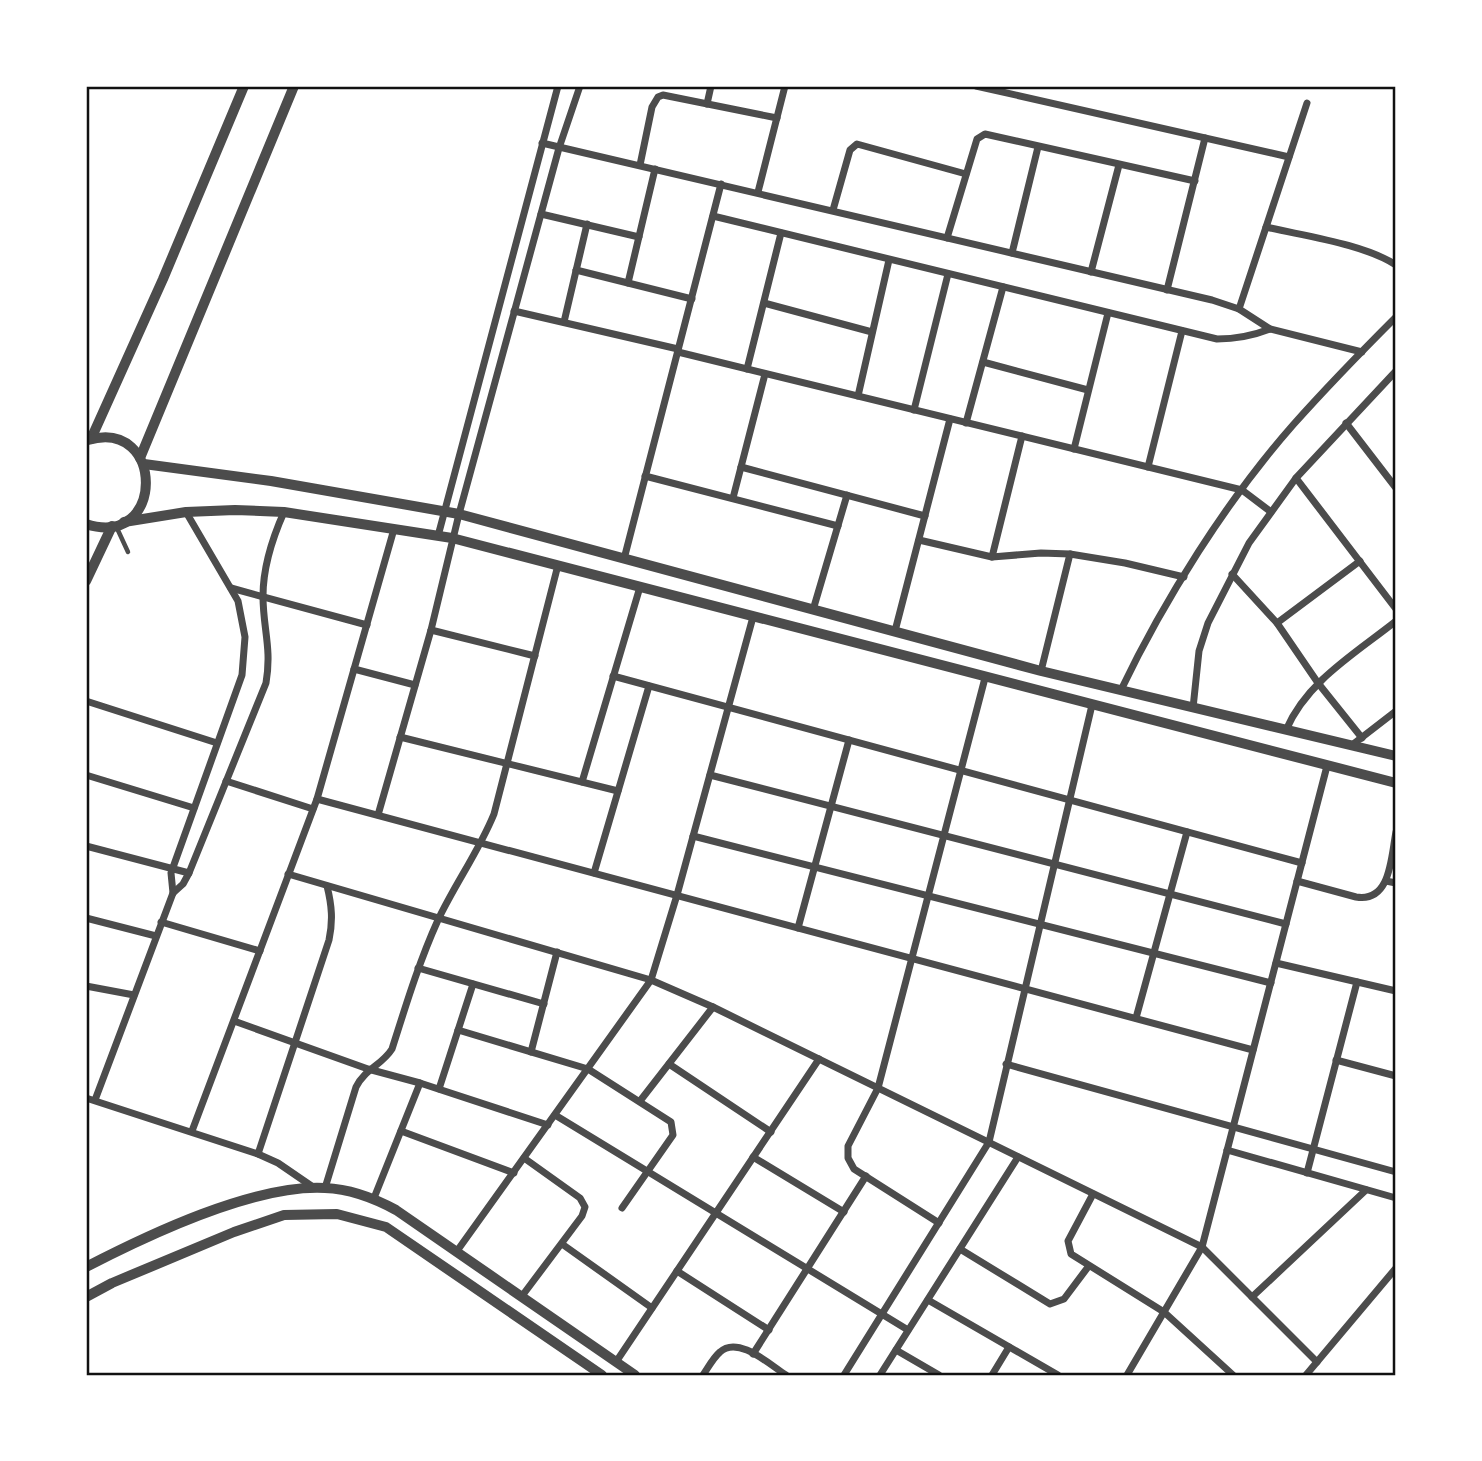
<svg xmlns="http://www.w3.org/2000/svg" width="1482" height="1461" viewBox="0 0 1482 1461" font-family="'Varela Round',sans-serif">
  <rect width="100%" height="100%" fill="#fff"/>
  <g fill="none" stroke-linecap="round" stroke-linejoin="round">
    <path stroke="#4c4c4c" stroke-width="4.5" d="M116 526 128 552"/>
    <g stroke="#4c4c4c" stroke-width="7">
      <path d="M976 86 1289 157"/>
      <path d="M707 104 711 86"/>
      <path d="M542 143 1212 300 1239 309 1270 329 1362 352"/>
      <path d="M640 165 652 107 658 97 663 95 777 118"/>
      <path d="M758 192 785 86"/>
      <path d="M833 210 850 150 857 144 966 174"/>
      <path d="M541 214 639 237"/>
      <path d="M713 216 1217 339C1237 339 1252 336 1270 329"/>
      <path d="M1266 227C1304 236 1364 244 1396 265"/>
      <path d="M947 238 977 139 985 134 1195 181"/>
      <path d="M1012 253 1038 147"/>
      <path d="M576 270 692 299"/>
      <path d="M1091 272 1119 165"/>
      <path d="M628 283 655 169"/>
      <path d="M1167 290 1205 138"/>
      <path d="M764 303 872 332"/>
      <path d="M1239 309 1307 103"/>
      <path d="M514 311 678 349"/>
      <path d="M564 322 587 224"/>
      <path d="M678 352 1242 490 1271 512"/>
      <path d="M983 362 1088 390"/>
      <path d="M747 369 781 233"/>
      <path d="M858 396 889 260"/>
      <path d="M914 410 948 274"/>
      <path d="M966 423 1003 287"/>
      <path d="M1346 423 1396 488"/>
      <path d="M1074 449 1108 313"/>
      <path d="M741 467 925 516"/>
      <path d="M1148 467 1182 331"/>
      <path d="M645 476 838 526"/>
      <path d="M1296 478 1396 609"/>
      <path d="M733 498 765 374"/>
      <path d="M438 536 558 86"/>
      <path d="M919 540 992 557 1041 553 1070 554 1125 563 1184 577"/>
      <path d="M992 557 1022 436"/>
      <path d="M624 559 721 184"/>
      <path d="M1232 574 1277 623 1318 683 1362 738"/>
      <path d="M231 588 367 625"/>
      <path d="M813 610 847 495"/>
      <path d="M1277 623 1360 561"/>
      <path d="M431 630 535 656"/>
      <path d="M895 631 950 419"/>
      <path d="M354 669 415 685"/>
      <path d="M1041 671 1070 554"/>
      <path d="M613 676 1302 863"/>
      <path d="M1121 690C1164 600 1227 500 1293 425 1326 388 1361 352 1396 317"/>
      <path d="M86 701 217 743"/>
      <path d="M1193 708 1199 651 1208 623 1249 543 1296 478 1396 371"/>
      <path d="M1286 730C1307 681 1356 653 1396 621"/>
      <path d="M400 737 618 791"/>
      <path d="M1352 745 1396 711"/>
      <path d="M86 775 194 808"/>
      <path d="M710 775 1286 924"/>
      <path d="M226 781 313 809"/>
      <path d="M582 782 640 587"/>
      <path d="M317 799 1253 1050"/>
      <path d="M378 815 431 630 459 514 559 148 580 86"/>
      <path d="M693 836 1271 983"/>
      <path d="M86 846 189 873"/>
      <path d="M594 873 649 686"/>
      <path d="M288 874 651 980 713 1007 1202 1247 1317 1362"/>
      <path d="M1297 881 1356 897C1391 903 1391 857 1396 832"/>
      <path d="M1386 881 1396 883"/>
      <path d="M173 893 171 873 242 675 245 637 238 601 186 512"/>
      <path d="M86 918 156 936"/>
      <path d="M161 922 260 951"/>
      <path d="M798 928 849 740"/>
      <path d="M1276 963 1396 991"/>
      <path d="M418 968 544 1004"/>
      <path d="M86 986 134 995"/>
      <path d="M1136 1018 1187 832"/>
      <path d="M234 1021 368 1069 420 1083 548 1125"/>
      <path d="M458 1030 588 1069 671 1122 673 1135 622 1208"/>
      <path d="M531 1052 557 952"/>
      <path d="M1336 1060 1396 1076"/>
      <path d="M669 1064 771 1132"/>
      <path d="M1006 1064 1396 1172"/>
      <path d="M439 1089 473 984"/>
      <path d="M86 1098 258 1154 278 1163 313 1187"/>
      <path d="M95 1100 173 893 183 884 189 873 266 683C272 648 263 629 263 596 263 566 272 539 284 512"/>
      <path d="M640 1101 713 1007"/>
      <path d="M555 1115 908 1330"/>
      <path d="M192 1131 317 799 394 529"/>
      <path d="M401 1131 514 1173"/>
      <path d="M1227 1150 1396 1198"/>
      <path d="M258 1154 329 940C333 921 332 906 327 886"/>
      <path d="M753 1157 844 1212"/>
      <path d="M1307 1173 1357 982"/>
      <path d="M325 1188 356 1087C365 1069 382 1065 392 1049 406 1005 419 962 438 920 455 884 479 851 494 814L558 565"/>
      <path d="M1093 1194 1068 1241 1071 1254 1164 1312 1233 1375"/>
      <path d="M374 1198 420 1083"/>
      <path d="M939 1223 854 1169 848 1158V1146L878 1088 985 678"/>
      <path d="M562 1244 652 1308"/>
      <path d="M960 1249 1050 1304 1064 1299 1088 1267"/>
      <path d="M457 1251 651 980 677 895 753 617"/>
      <path d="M677 1271 769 1330"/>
      <path d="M522 1296 582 1216 585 1207 580 1198 524 1158"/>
      <path d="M1252 1297 1366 1190"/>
      <path d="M928 1300 1058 1375"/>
      <path d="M896 1350 939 1375"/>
      <path d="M753 1354 866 1176"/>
      <path d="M616 1362 819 1059"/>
      <path d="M703 1375C708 1368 713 1358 720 1352 738 1335 770 1365 786 1375"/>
      <path d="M844 1375 989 1142 1092 705"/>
      <path d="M880 1375 1018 1157"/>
      <path d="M992 1375 1009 1347"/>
      <path d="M1127 1375 1202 1247 1327 766"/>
      <path d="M1306 1375 1396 1268"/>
    </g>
    <g stroke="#4c4c4c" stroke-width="10">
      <path d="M91 439 163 279 244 86"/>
      <path d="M140 458 294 86"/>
      <path d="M144 464 271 481 459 514 1041 671 1396 756"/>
      <path d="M124 522 186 512 235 510 284 512 452 538 1396 783"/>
      <path d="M86 524C166 550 165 417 88 440"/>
      <path d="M86 581 112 526"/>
      <path d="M86 1267C148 1235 254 1184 325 1188 350 1189 374 1198 396 1210L635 1375"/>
      <path d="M86 1297 112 1283 234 1232 284 1215 337 1214 386 1227 602 1375"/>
    </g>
  </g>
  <rect width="1482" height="1461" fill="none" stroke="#ffffff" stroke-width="175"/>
  <rect x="88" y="88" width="1306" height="1286" fill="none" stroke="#111" stroke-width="2.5"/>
</svg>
